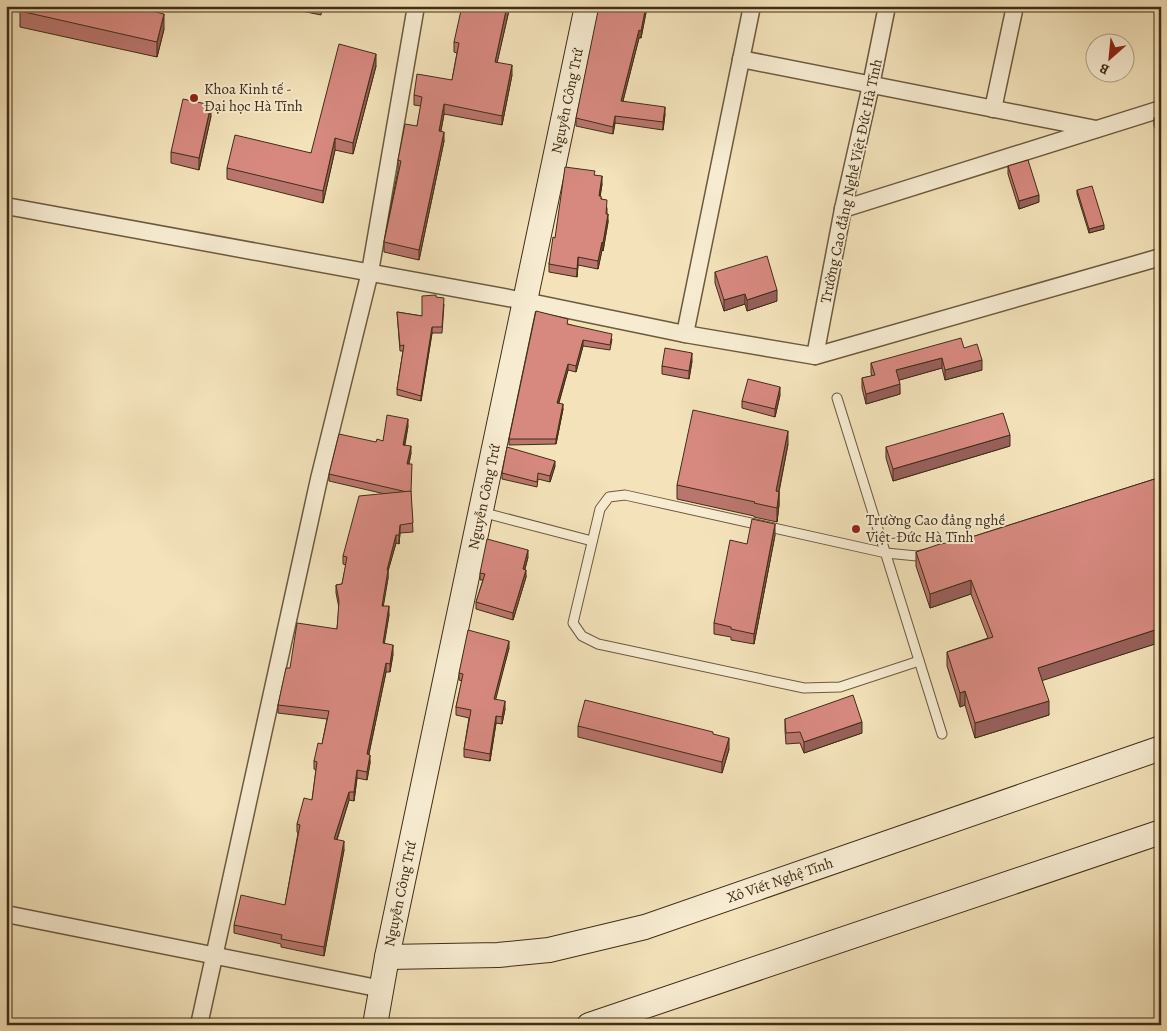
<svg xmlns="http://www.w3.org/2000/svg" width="1167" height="1031" viewBox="0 0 1167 1031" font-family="Alegreya,serif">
  <rect width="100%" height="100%" fill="#f3e2ba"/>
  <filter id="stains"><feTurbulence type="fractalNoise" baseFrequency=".004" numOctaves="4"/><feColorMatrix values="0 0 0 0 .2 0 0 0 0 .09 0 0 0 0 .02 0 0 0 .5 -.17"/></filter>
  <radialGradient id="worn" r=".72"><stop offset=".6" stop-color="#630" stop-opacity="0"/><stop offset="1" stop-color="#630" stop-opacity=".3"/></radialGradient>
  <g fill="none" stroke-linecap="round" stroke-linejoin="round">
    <defs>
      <g id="lane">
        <path d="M837 398 942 734"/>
        <path d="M481 512 592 541"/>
        <path d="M919 661 840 687 804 688 598 644 582 636 573 623 600 509 609 497 625 495 886 553 917 556 927 554"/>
      </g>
      <g id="street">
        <path d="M741 59 1096 129"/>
        <path d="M993 109 1015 6"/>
        <path d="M6 206 525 301 685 334 815 356 1161 257"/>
        <path d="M843 209 1161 109"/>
        <path d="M685 334 752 6"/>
        <path d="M815 356 843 209 871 85 887 6"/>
        <path d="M6 914 382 989"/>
        <path d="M199 1025 319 479 370 272 416 6"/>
      </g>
      <g id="secondary">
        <path d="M387 957 498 955 549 950 645 927 1161 748"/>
        <path d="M375 1025 387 957 587 6"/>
        <path d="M589 1025 1161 832"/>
      </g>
    </defs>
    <use href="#lane" stroke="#6d5a3e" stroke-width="11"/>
    <use href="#street" stroke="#6d5a3e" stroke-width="19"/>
    <use href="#secondary" stroke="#402d15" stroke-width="26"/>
    <use href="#lane" stroke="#f7ecd2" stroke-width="9"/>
    <use href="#street" stroke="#f7ecd2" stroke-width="16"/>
    <use href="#secondary" stroke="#f7ecd2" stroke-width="24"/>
  </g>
  <g fill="#b9766e" stroke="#402d15">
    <path d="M277 6H322L321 15Z"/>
    <path d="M510 6 497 62 512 75 502 125 444 114 441 131 444 141 419 260 384 252V242L398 170V160L417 126 421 106 414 105V95L452 80 457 53 454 52V42Z"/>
    <path d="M647 6 641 38H639L623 101 665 114 663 130 615 123 613 134 576 126V118Z"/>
    <path d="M20 11 164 29 157 57 20 27Z"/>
    <path d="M376 66 353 154 335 150 323 203 227 179V168L311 153Z"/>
    <path d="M1161 115V146L1154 125V118Z"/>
    <path d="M211 116 199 170 171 163V152Z"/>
    <path d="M1008 166 1039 202 1019 209 1008 174Z"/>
    <path d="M595 175 602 184 600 196 607 208V214L608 222 603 251 602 250 598 269 578 265 577 277 549 272V264L555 238Z"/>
    <path d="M1077 190 1104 229 1089 233 1077 194Z"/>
    <path d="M715 272 777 301 747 311 745 304 724 311 715 283Z"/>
    <path d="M436 297 444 304 442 333H432L421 401 397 395V389L403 351H400L397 312 422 316Z"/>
    <path d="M568 324 612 339 610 350 583 346 576 372 568 370 559 403 563 409 556 444 509 445V439Z"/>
    <path d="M964 348 982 370 945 380 942 368 899 380 900 394 866 404 862 388V378L872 376 871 373V363Z"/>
    <path d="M692 361 689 379 662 374V366Z"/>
    <path d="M780 395 775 417 742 408V401Z"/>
    <path d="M408 426 405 445 411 453 409 464 413 532 400 533 399 544 396 543 388 571V578L383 606 389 615 384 643 393 654 390 672H386L369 754 370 763 367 780 357 778 354 801 349 800 337 840 344 850 324 956 281 947V944L234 933V925L285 905 298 833 297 832V824L312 800 316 770 314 769V761L322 744 327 719 278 713V705L290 668 337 629 339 608 336 593V585L342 584 346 565 343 564V556L385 494 329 481V474L376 442 383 441Z"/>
    <path d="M788 444 779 492V505L777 522 754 517V516L677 499V485Z"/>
    <path d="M1010 446 893 481 886 458V447Z"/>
    <path d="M555 466 550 482 538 479 537 487 502 479V473Z"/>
    <path d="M1161 477V642L1042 680 1049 715 975 738 965 705 960 707 947 666V652L988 638 971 594 930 608 916 566V552L959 541Z"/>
    <path d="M775 535 754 644 731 640V637L714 634V623L747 544Z"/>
    <path d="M528 557 525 569 526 577 513 620 476 609V602L483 580H480V573Z"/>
    <path d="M509 648 495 699 505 709 502 724 496 723 490 761 464 757V749L469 718 456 715V707L462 681 459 680V673Z"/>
    <path d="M785 719 862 733 804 753 800 743 786 744 785 730Z"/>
    <path d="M578 726 713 734 729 749 722 773 578 737Z"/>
  </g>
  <g fill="#96605a" stroke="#402d15">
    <path d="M507 6H510L495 72V62Z"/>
    <path d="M646 6H647V8L641 38V31Z"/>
    <path d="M164 14V29L157 57V42Z"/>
    <path d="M639 30V38L621 108V101Z"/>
    <path d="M376 54V66L353 154V143Z"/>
    <path d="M512 65V75L502 125V116Z"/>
    <path d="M444 104V114L439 140V131Z"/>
    <path d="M211 105V116L199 170V158Z"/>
    <path d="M665 107V114L663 130V122Z"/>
    <path d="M615 116V123L613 134V127Z"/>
    <path d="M444 132V141L419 260V250Z"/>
    <path d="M335 138V150L323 203V191Z"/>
    <path d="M602 176V184L599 204V196Z"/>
    <path d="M1039 195V202L1019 209V201Z"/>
    <path d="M608 214V222L603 251V243Z"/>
    <path d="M1104 225V229L1089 233V229Z"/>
    <path d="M602 242V250L598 269V261Z"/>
    <path d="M578 257V265L577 277V269Z"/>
    <path d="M777 290V301L747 311V300Z"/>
    <path d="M745 294V304L724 311V300Z"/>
    <path d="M432 327V333L421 401V396Z"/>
    <path d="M583 340V346L576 372V366Z"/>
    <path d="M692 353V361L689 379V371Z"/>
    <path d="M942 358V368L896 381V370Z"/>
    <path d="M982 360V370L945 380V370Z"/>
    <path d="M568 364V370L557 408V403Z"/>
    <path d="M900 384V394L866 404V394Z"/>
    <path d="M780 387V395L775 417V409Z"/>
    <path d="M563 404V409L556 444V439Z"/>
    <path d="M408 419V426L403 452V445Z"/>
    <path d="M788 431V444L776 505V491Z"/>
    <path d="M1010 435V446L893 481V469Z"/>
    <path d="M411 446V453L407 471V464Z"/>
    <path d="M555 461V466L550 482V476Z"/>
    <path d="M779 492V505L777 522V508Z"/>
    <path d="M775 524V535L754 644V634Z"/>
    <path d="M400 525V533L399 544V535Z"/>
    <path d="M396 535V543L388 571V578L382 614V606L387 570Z"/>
    <path d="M528 550V557L523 576V569Z"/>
    <path d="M526 570V577L513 620V613Z"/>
    <path d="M971 580V594L930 608V594Z"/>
    <path d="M389 606V615L383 652V643Z"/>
    <path d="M1161 628V642L1038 682V668Z"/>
    <path d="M509 641V648L494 706V699Z"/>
    <path d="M393 645V654L390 672V664Z"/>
    <path d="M386 663V672L367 762V754Z"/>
    <path d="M965 691V705L960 707V693Z"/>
    <path d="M505 701V709L502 724V717Z"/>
    <path d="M1049 701V715L975 738V723Z"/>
    <path d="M496 716V723L490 761V754Z"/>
    <path d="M862 722V733L804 753V742Z"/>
    <path d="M729 738V749L722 773V762Z"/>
    <path d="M370 755V763L367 780V772Z"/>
    <path d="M357 770V778L354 801V792Z"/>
    <path d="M349 792V800L334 848V839Z"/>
    <path d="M344 841V850L324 956V947Z"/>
  </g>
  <g fill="#d78980" stroke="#402d15">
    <path d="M21 6H131L164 14 157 42 20 11Z"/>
    <path d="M462 6H507L495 62 512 65 502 116 444 104 439 131 444 132 419 250 384 242 401 161 398 160 405 124 417 126 422 97 414 95 417 74 452 80 459 43 454 42Z"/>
    <path d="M599 6H646L641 31 639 30 621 101 665 107 663 122 615 116 613 127 576 118Z"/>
    <path d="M339 44 376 54 353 143 335 138 323 191 227 168 235 135 311 153Z"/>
    <path d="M183 99 211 105 199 158 171 152Z"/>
    <path d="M1161 115V138L1154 118Z"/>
    <path d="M1028 160 1039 195 1019 201 1008 166Z"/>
    <path d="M565 167 595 171 594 175 602 176 599 196H601V199L607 200 606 214H608L603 243 602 242 598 261 578 257 577 269 549 264 553 237 555 238Z"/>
    <path d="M1092 186 1104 225 1089 229 1077 190Z"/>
    <path d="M767 256 777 290 747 300 745 294 724 300 715 272Z"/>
    <path d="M436 295V297L444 298 442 327H432L421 396 397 389 404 345 400 346 397 312 422 316V296Z"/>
    <path d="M536 311 568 319 567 324 612 334 610 345 583 340 576 366 568 364 557 403 563 404 556 439H509Z"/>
    <path d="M961 338 964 348 977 344 982 360 945 370 942 358 896 370 900 384 866 394 862 378 875 375 871 363Z"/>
    <path d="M665 348 692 353 689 371 662 366Z"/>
    <path d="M748 379 780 387 775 409 742 401Z"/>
    <path d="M693 410 788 431 776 491 779 492 777 508 754 503 755 502 677 485Z"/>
    <path d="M1003 413 1010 435 893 469 886 447Z"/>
    <path d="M387 415 408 419 403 445 411 446 407 464H412L411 492H407L329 474 339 434 376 442 377 439 383 441Z"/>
    <path d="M507 447 555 461 550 476 538 473 537 482 502 473Z"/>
    <path d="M1161 477V628L1038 668 1049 701 975 723 965 691 960 693 947 652 993 637 971 580 930 594 916 552 940 544 959 541Z"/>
    <path d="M411 491 413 523 400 525 399 535H396L387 570H388L382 606H389L383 643 393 645 390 664 386 663 367 754 370 755 367 772 357 770 354 792H349L334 839 344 841 324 947 281 939 282 935 234 925 241 895 285 905 300 825 297 824 304 798 312 800 317 762 314 761 318 743 322 744 329 711 278 705 286 668H290L297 623 337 629 339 601 336 585 342 584 347 557 343 556 359 496Z"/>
    <path d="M752 519 775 524 754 634 731 629V627L714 623 730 540 747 544Z"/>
    <path d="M487 539 528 550 523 569 526 570 513 613 476 602 485 574 480 573Z"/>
    <path d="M468 630 509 641 494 699 505 701 502 717 496 716 490 754 464 749 471 710 456 707 463 674 459 673Z"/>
    <path d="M853 695 862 722 804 742 800 732 786 733 785 719Z"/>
    <path d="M585 700 713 732V734L729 738 722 762 578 726Z"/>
  </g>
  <g fill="#8f2418" stroke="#f7ecd2" stroke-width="2">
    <circle cx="194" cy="98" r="5"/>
    <circle cx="856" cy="529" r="5"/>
  </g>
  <g text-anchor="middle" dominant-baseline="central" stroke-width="4" stroke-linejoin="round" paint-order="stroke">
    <g font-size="15" fill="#402d15" stroke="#f7ecd2" text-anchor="start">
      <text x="204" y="89">Khoa Kinh tế -<tspan x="204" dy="17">Đại học Hà Tĩnh</tspan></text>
      <text x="866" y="520">Trường Cao đẳng nghề<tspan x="866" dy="17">Việt-Đức Hà Tĩnh</tspan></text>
    </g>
    <g font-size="15" fill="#402d15" stroke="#f7ecd2">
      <text transform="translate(567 101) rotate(-78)">Nguyễn Công Trứ</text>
      <text transform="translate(851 181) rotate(-78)">Trường Cao đẳng Nghề Việt Đức Hà Tĩnh</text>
      <text transform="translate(484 497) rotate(-78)">Nguyễn Công Trứ</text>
      <text transform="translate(780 880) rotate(-19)">Xô Viết Nghệ Tĩnh</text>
      <text transform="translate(400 894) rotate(-78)">Nguyễn Công Trứ</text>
    </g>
  </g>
  <rect width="1167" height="1031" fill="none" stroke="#f3e2ba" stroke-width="25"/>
  <rect x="8" y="8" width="1152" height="1016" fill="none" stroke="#402d15" stroke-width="2.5"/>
  <rect x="12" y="12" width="1142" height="1006" fill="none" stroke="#402d15"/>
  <g transform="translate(1110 58) rotate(207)"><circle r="24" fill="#f7ecd2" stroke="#aea086"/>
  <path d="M0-4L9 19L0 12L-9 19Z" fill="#8f2418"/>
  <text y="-8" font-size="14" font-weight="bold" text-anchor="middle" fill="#402d15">B</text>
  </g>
  <rect width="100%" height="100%" filter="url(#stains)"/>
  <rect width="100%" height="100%" fill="url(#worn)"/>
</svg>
